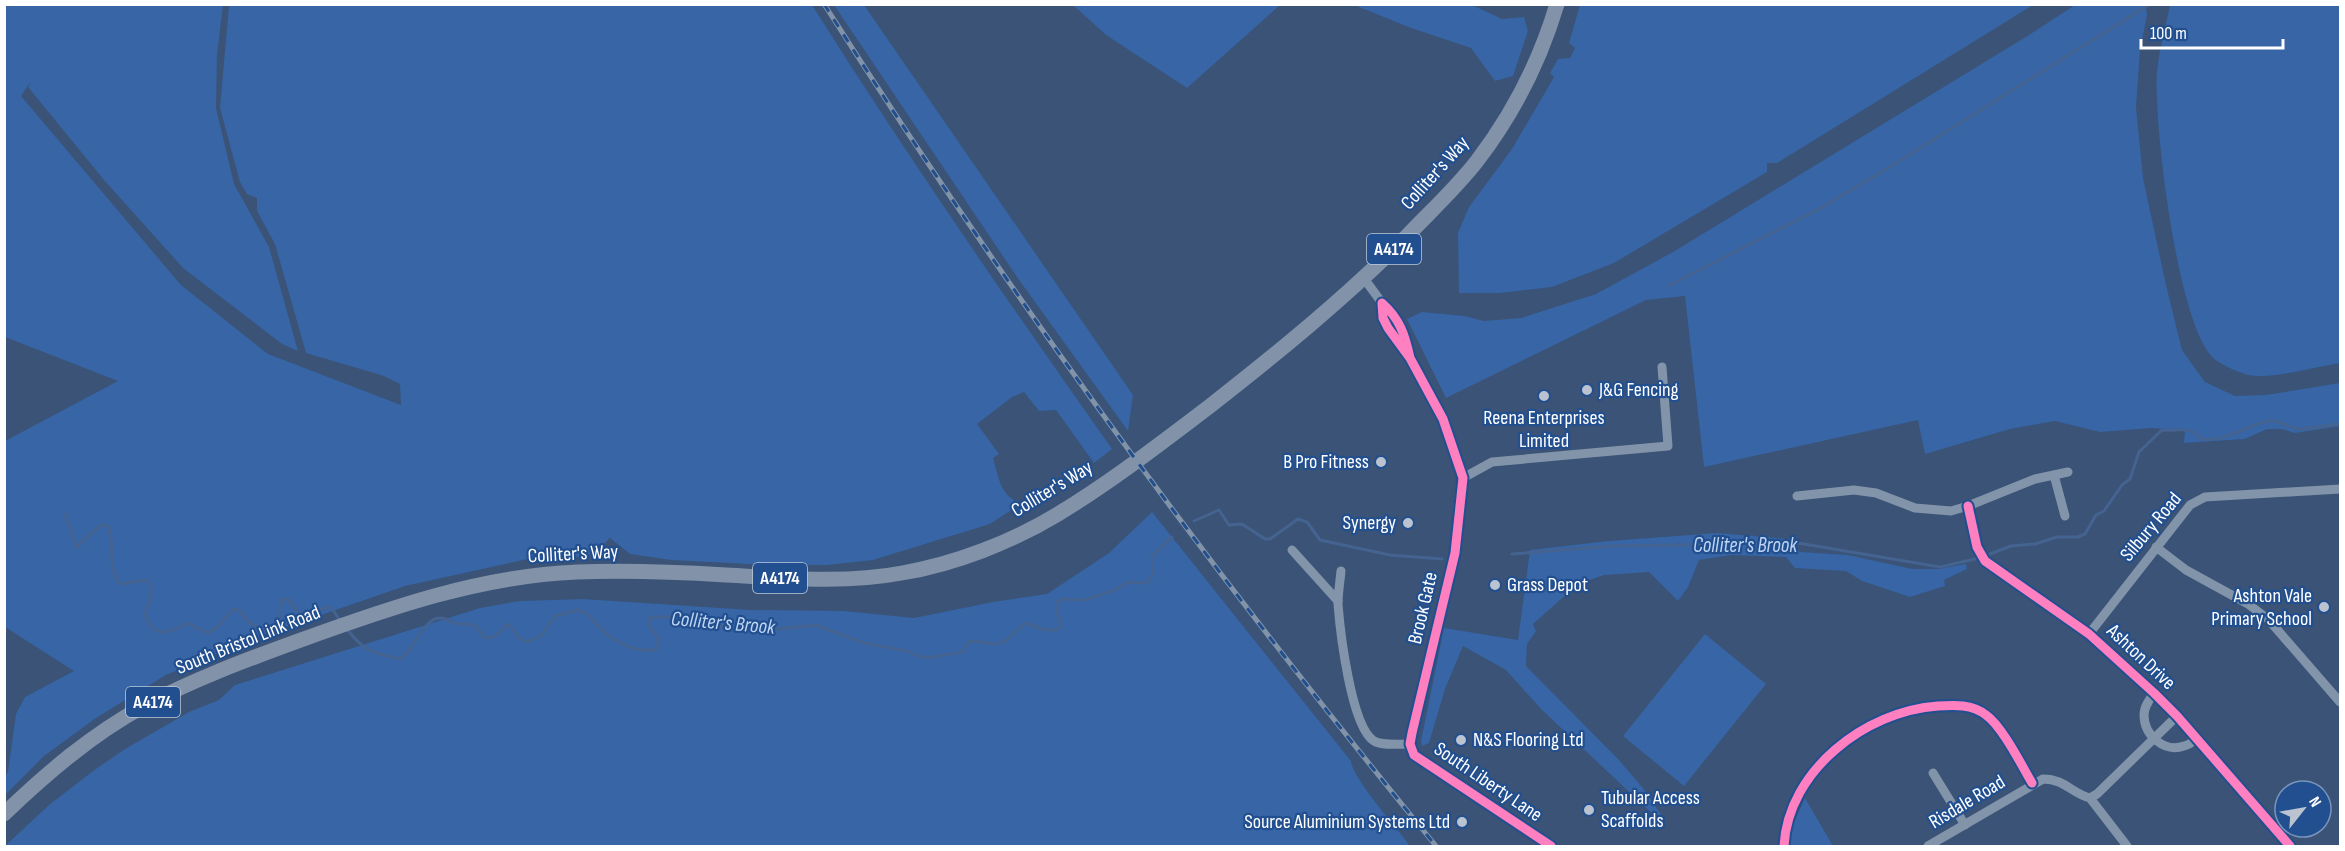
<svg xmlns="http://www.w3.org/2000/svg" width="2345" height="851" viewBox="0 0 2345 851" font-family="'Sofia Sans Condensed',sans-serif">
  <rect width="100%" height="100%" fill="#3a5376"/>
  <g fill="#3765a5">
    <path d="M5 4 223 5 217 55 216 108 234 184 269 247 298 351 282 344 183 268 104 180 28 87 31 81 21 96 181 285 268 354 401 405 400 384 384 376 306 353 275 244 257 211V198L247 194 240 182 220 108 229 5H812C907 156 1009 303 1112 449L1094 463 1056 410 1039 411 1024 392 1012 397 977 424 999 454 993 458C997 471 1000 493 1014 500L1010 511 990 524 873 560 827 565H769L671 560 630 554 610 538 596 552 580 557 546 555 405 586 252 639 166 675 96 718 44 756 5 795V776L8 772 16 714 25 697 74 671 5 627V441L118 381 5 337Z"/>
    <path d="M834 5H864L1133 395 1128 431 1017 277Z"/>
    <path d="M1073 5H1280L1187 88 1106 35Z"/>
    <path d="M1354 5H1472L1502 19 1524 17 1528 31 1513 76 1495 81 1471 48 1411 28Z"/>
    <path d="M1580 5V4L2033 5 1777 163H1767V172L1614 263 1552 287 1500 293H1459L1458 233 1469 207 1512 149 1554 77 1550 73 1558 59 1570 58 1575 48 1569 43Z"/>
    <path d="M2075 5H2146L2147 15 2140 50 2136 107 2143 178 2166 285 2182 350 2205 382 2235 396 2266 395 2340 383V426L2295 433 2282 429H2267L2245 439 2184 443 2185 430 2151 428 2100 432 2055 421 2010 429 1925 454 1918 420 1704 467 1685 296 1646 300 1446 398 1407 319 1422 312 1464 316 1484 321 1521 318 1596 294 1673 252 2029 35Z"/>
    <path d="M2170 5H2340V363C2314 367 2286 376 2260 376 2247 377 2228 368 2217 361 2178 337 2153 119 2157 72 2159 49 2166 26 2170 5Z"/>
    <path d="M1152 512 1351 761C1352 778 1398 829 1410 846H5L49 805 93 771 125 749 189 712 219 700 235 685 480 608 520 601 583 599 751 610 844 611 914 618 993 602 1047 594 1109 553Z"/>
    <path d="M1717 533 1788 539 1800 552 1848 555 1912 569H1938L1966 564 1967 569 1944 580 1945 586 1910 597 1862 581 1846 571 1795 568 1786 557 1731 555 1699 560 1688 587 1678 601 1649 572 1604 575 1578 584 1533 624 1536 631 1527 644 1526 666 1618 759 1642 787 1663 817 1659 820 1541 709 1506 670 1463 646 1445 689 1429 743 1422 746 1421 741 1444 628 1518 640 1530 550 1609 541Z"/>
    <path d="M1705 634 1766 684 1684 786 1623 736Z"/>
    <path d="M1805 798 1833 846H1789L1793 825Z"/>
  </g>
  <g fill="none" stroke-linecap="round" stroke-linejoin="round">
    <g stroke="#456390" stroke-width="3">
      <path d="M1668 286 1817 210 1875 176 2150 4"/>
      <path d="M65 514 76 547 101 525 108 526C116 546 106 566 120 584L146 580C157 590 148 601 145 615 154 639 168 634 187 623L208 633 217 627 233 609 239 610 249 622 263 630C285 625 278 616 282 599H288L300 614 331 607 341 622"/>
      <path d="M1194 521 1219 510 1229 525 1242 524 1265 539H1270L1298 519 1307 522 1320 540 1390 555 1442 559"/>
      <path d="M1512 554 1612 546 1798 543 1940 567 1975 559"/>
      <path d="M1990 554 2011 546 2035 544 2057 537H2078L2085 534 2096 515 2104 511 2122 485 2130 479 2139 452 2162 430C2180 432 2189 424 2201 439 2226 442 2245 426 2268 421 2281 419 2287 428 2299 429 2312 429 2327 425 2340 424"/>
      <path d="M347 629C364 652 374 653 400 659 418 648 426 603 453 623L475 625 484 637C495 640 500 632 507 624L509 625 519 638 527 642 542 635 555 616 578 610C589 613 593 620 600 628 614 642 637 654 656 649 663 638 653 633 648 624L650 617H668L697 624 767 630 816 625 864 643 907 651 920 657H933L963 652 968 642C979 638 991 648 1003 642 1011 639 1016 628 1027 623L1044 630H1057L1061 626 1056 608 1057 602 1062 599 1084 600 1115 590 1129 582 1147 583 1153 574 1152 556 1172 537"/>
    </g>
    <g stroke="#8294a9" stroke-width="9">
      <path d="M1363 277 1382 303"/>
      <path d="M1410 358C1405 335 1400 319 1382 303L1383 318 1388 328 1410 358 1443 419 1463 478 1455 553 1412 733 1410 744 1414 755 1551 846"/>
      <path d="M2054 475 2065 516"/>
      <path d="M1463 478 1492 462 1668 446 1662 367"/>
      <path d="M1797 496 1854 490 1876 493 1915 508 1951 511 1968 506 2035 479 2068 472"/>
      <path d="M1968 506 1977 547 1985 561 2089 634 2154 693 2177 716 2290 846"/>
      <path d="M2156 547 2186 570 2248 604 2268 619 2340 702"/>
      <path d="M1292 550 1338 601"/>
      <path d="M1341 571C1340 582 1338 593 1338 604 1340 630 1351 727 1374 741 1383 746 1399 744 1410 744"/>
      <path d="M2089 634 2190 505 2205 497 2340 489"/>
      <path d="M2154 693C2149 700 2144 707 2144 715 2144 735 2164 753 2184 746 2188 745 2193 742 2197 739"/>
      <path d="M1933 773 1965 825"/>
      <path d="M2090 798 2097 794 2177 716"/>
      <path d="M1784 846C1788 771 1865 711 1938 706 1955 705 1972 704 1986 715 2002 726 2022 766 2032 783"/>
      <path d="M1928 846 2043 779C2065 779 2071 793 2090 798L2127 846"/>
    </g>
    <path stroke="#8192a9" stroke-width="15" d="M4 814C47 773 91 735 144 706 192 680 246 660 298 641 389 608 480 576 577 572 626 570 677 572 726 575 784 578 844 584 902 573 955 564 1012 542 1058 514 1111 482 1161 443 1210 406 1279 352 1345 298 1407 236 1431 211 1456 188 1477 161 1513 114 1540 61 1557 4"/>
    <defs>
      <path id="rail" d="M824 4C1010 297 1216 578 1436 846"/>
    </defs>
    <use href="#rail" stroke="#8193a9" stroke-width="5"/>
    <use href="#rail" stroke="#224f8f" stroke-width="3" stroke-dasharray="9" stroke-linecap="butt"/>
    <defs>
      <g id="cycleway">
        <path d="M1410 358C1405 335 1400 319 1382 303L1383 318 1388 328 1410 358 1443 419 1463 478 1455 553 1412 733 1410 744 1414 755 1551 846"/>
        <path d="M1968 506 1977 547 1985 561 2089 634 2154 693 2177 716 2290 846"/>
        <path d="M1784 846C1788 771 1865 711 1938 706 1955 705 1972 704 1986 715 2002 726 2022 766 2032 783"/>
      </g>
    </defs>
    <use href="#cycleway" stroke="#224f8f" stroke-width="13"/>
    <use href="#cycleway" stroke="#ff80c0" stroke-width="9"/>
  </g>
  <g fill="#bac3cf" stroke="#224f8f" stroke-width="2">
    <circle cx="1587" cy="390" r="6"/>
    <circle cx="1544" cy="396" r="6"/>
    <circle cx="1381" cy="462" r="6"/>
    <circle cx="1408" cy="523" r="6"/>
    <circle cx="1495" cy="585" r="6"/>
    <circle cx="2324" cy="607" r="6"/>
    <circle cx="1461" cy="740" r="6"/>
    <circle cx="1589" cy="810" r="6"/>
    <circle cx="1462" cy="822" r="6"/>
  </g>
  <g text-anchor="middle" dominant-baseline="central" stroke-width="4.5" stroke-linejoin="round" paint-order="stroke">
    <g fill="#224f8f" stroke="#bdcadd" stroke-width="1.5">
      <rect x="1367" y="234" width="54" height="30" rx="4.5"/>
      <rect x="753" y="563" width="54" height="30" rx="4.5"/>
      <rect x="126" y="687" width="54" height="30" rx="4.5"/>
    </g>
    <g font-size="18" font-weight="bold" fill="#fff">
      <text x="1394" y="249">A4174</text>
      <text x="780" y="578">A4174</text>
      <text x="153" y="702">A4174</text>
    </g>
    <g font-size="20" fill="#fff" stroke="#224f8f">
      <text transform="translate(1435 173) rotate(-48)">Colliter's Way</text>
      <text transform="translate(1052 489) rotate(-31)">Colliter's Way</text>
      <text transform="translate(2151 527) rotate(-50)">Silbury Road</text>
      <text transform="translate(573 554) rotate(-3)">Colliter's Way</text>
      <text transform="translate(1423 608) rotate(-77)">Brook Gate</text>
      <text transform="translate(248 640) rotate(-22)">South Bristol Link Road</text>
      <text transform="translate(2141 657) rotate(43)">Ashton Drive</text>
      <text transform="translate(1488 782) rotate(34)">South Liberty Lane</text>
      <text transform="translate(1967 802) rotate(-31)">Risdale Road</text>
    </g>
    <g font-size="20" fill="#fff" stroke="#224f8f" text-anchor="start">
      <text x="1599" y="390">J&amp;G Fencing</text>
      <text x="1544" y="418" text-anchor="middle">Reena Enterprises<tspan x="1544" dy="23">Limited</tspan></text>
      <text x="1369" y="462" text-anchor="end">B Pro Fitness</text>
      <text x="1396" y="523" text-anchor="end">Synergy</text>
      <text x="1507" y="585">Grass Depot</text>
      <text x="2312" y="596" text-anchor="end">Ashton Vale<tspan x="2312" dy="23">Primary School</tspan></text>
      <text x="1473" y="740">N&amp;S Flooring Ltd</text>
      <text x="1601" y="798">Tubular Access<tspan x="1601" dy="23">Scaffolds</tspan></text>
      <text x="1450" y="822" text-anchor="end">Source Aluminium Systems Ltd</text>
    </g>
    <g font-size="21" font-style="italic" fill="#bed5f3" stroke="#224f8f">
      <text x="1745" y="545">Colliter's Brook</text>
      <text transform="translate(723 623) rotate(5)">Colliter's Brook</text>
    </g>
  </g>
  <rect width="2345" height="851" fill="none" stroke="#ffffff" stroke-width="12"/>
  <g transform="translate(2303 809) rotate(59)"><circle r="28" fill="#224f8f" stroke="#7a95bc" stroke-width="1.5"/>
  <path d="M0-4.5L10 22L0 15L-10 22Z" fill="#bac3cf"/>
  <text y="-9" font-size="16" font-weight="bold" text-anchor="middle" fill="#ffffff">N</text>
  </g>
  <path d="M2141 39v9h142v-9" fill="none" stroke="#ffffff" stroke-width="3"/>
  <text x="2150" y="39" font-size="18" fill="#ffffff" stroke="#224f8f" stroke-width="4.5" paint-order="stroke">100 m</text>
</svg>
